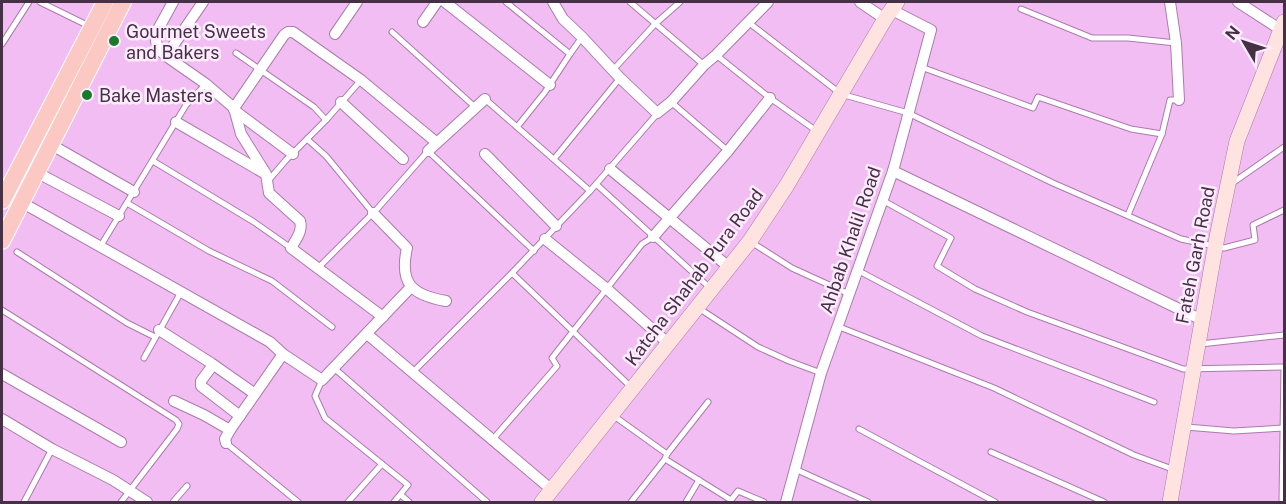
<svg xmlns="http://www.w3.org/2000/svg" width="1286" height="504" viewBox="0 0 1286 504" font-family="'Public Sans',sans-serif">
  <rect width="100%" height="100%" fill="#f2bdf3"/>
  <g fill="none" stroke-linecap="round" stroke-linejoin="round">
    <defs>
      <g id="lane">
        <path d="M40 2 89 26"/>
        <path d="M506 2 570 54"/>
        <path d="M630 2 704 65"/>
        <path d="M1021 9 1092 38H1128L1176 43"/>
        <path d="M748 22 841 94 908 113 1053 183 1181 239 1224 248 1255 240 1253 225 1284 210"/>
        <path d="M392 32 475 107"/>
        <path d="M2 44 29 2"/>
        <path d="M236 53 314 107 326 120"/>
        <path d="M716 55 770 98 818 132"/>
        <path d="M921 67 1033 108 1038 97 1131 129 1162 134"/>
        <path d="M613 70 655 24 680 2"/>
        <path d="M485 99 590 191"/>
        <path d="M671 102 728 151"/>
        <path d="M517 127 545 92 570 54 582 37"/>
        <path d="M307 139 326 156 373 213"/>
        <path d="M554 159 620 78"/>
        <path d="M153 161 254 222 291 248"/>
        <path d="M268 181 286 160 326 120 361 80"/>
        <path d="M596 184 710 288"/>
        <path d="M1231 184 1284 147"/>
        <path d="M882 200 951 238 937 266 975 289 1027 312 1183 369 1284 367"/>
        <path d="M127 203 209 251 272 281 332 327"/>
        <path d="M1128 215 1162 134 1170 100H1179"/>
        <path d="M751 242 792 268 849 294"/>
        <path d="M100 247 186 105 206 84"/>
        <path d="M17 252 127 323 155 337"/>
        <path d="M318 268 377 209 428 151 534 251"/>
        <path d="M857 270 982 336 1154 402"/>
        <path d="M512 273 632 388"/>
        <path d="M700 309 758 347 789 361 821 373"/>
        <path d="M2 310 176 420 179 424 177 429 121 502"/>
        <path d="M837 326 994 388 1134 455 1175 470"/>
        <path d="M1200 344 1284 335"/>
        <path d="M144 358 181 292"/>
        <path d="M334 368 487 502"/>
        <path d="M413 372 512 273 590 191 657 114"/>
        <path d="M322 380 315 396 325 418 408 485 394 502"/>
        <path d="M614 416 667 454"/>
        <path d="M1186 427 1234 431 1284 428"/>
        <path d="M859 429 995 502"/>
        <path d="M493 439 557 366 552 358 642 244 653 237"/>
        <path d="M226 443 298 502"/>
        <path d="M991 452 1104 502"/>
        <path d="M665 459 731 500 738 491 764 502"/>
        <path d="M795 469 868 502"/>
        <path d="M401 495 409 502"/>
        <path d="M24 502 52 449"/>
        <path d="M173 502 187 486"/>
        <path d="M348 502 382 464"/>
        <path d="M631 502 665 459 667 454 708 402"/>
        <path d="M686 502 699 480"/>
        <path d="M1282 502 1284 367"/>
      </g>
      <g id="street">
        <path d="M173 2 156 33V41L158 49 166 56 206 84 234 108 241 134 266 174 269 193 300 221C303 231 296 239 291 248L383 317"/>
        <path d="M445 2 550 85"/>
        <path d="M553 2 563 19 582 37 620 78 657 113 671 102 704 65 716 55 768 2"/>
        <path d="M860 2 885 19"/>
        <path d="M1170 2 1176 43 1179 100"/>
        <path d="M1238 2 1281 30"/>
        <path d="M423 22 437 2"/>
        <path d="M335 34 357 2"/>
        <path d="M166 56 203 2"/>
        <path d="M341 102 403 159"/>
        <path d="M234 108 284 35 288 32H293L361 80 436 142"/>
        <path d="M234 110 293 154"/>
        <path d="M176 122 264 173"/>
        <path d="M50 144 134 192"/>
        <path d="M428 151 485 99"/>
        <path d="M485 154 556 226"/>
        <path d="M610 169 730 268"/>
        <path d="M893 171 1202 320"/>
        <path d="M36 172 119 216"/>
        <path d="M21 202 270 342 283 354 322 380 411 287"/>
        <path d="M373 213 407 248C399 284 412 295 446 301"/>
        <path d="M653 237 728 151 770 98"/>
        <path d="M545 239 607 289 669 344"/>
        <path d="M159 330 211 363 255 394"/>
        <path d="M367 334 552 490"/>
        <path d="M213 365 201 381V386L240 416"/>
        <path d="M2 374 121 442"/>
        <path d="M174 401 204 415 230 430"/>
        <path d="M2 419 52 449 113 480 147 502"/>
        <path d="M226 443 225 439 230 430 283 354"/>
        <path d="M786 502 821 373 893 171 931 30 892 10"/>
      </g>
      <g id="secondary">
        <path d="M542 502 750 241 787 185 885 19 897 2"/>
        <path d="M1170 502 1217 237 1237 141 1284 22"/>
      </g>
      <g id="primary">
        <path d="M2 201 105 2"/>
        <path d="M2 241 123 2"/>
      </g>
    </defs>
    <use href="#lane" stroke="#ac7aad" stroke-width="7"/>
    <use href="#street" stroke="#ac7aad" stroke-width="12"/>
    <use href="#secondary" stroke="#ac7aad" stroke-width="16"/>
    <use href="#primary" stroke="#fff" stroke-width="18"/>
    <use href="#lane" stroke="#fff" stroke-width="5"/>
    <use href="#street" stroke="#fff" stroke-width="10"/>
    <use href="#secondary" stroke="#fee3e1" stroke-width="15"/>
    <use href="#primary" stroke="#fcc8c3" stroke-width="16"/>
  </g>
  <g fill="#1a7a2b" stroke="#fdecfd" stroke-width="2">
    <circle cx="114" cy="41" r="6"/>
    <circle cx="87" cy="95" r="6"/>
  </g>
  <g text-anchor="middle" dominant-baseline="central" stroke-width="5" stroke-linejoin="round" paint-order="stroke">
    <g font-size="18" fill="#463046" stroke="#fdecfd" text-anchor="start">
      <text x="126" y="31">Gourmet Sweets<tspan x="126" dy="21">and Bakers</tspan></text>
      <text x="99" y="95">Bake Masters</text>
    </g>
    <g font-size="18" fill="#463046" stroke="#fdecfd">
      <text transform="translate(850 240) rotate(-71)">Ahbab Khalil Road</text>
      <text transform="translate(1195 255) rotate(-79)">Fateh Garh Road</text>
      <text transform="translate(694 277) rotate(-53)">Katcha Shahab Pura Road</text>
    </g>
  </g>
  <rect width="1286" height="504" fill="none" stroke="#463046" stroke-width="6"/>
  <g transform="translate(1244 42) rotate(309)" stroke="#fdecfd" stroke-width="4.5" paint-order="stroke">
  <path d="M0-4.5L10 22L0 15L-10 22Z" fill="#463046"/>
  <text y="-9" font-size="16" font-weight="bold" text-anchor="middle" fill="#463046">N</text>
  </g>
</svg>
